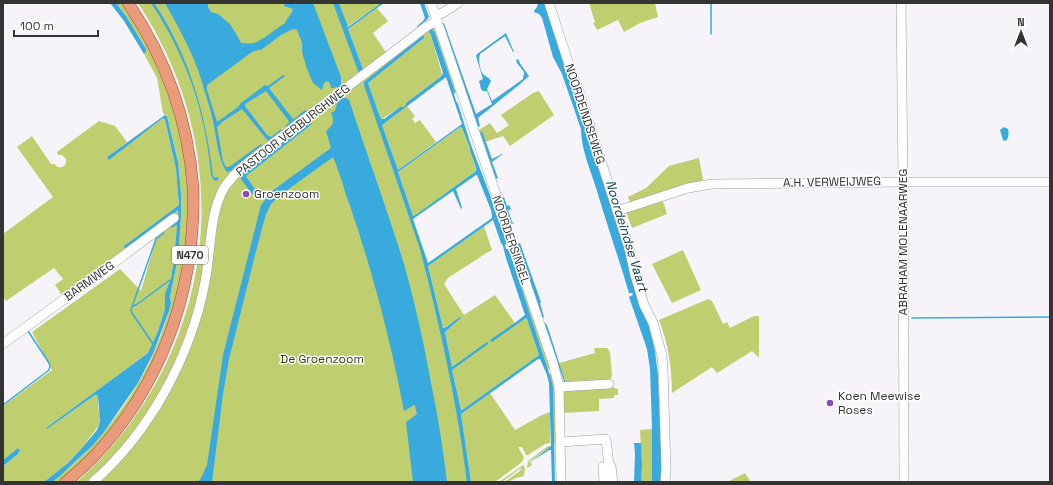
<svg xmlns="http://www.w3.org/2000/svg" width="1053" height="485" viewBox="0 0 1053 485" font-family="'Space Grotesk',sans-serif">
  <rect width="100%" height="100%" fill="#f6f4f8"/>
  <g fill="#bfce6f">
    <path d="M116 3H126L168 80 189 165 187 264 157 361 109 436 62 482H52C92 451 125 410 148 365 157 348 163 329 169 311L171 304 170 296 173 282 178 258 181 217V194L178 162 167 115H165L163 113 157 78 144 54 146 52V49L126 16Z"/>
    <path d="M138 3H336L360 72 363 69 348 29 377 8 388 21 373 33 387 54 361 74 363 78 426 29 432 26 436 28 444 48 443 51 445 56 447 57 458 90 454 95 455 92 435 33 432 29H430L429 33H430L431 36 442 74 439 78 406 103 405 106 403 107H400L382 119 380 117 368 83 424 38V36H422L364 83 418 236 444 337 461 422 468 482H97C149 430 186 370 204 297 210 274 212 249 215 225L210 223C206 241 207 261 203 280 186 361 149 424 90 482H77C216 356 242 160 138 3Z"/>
    <path d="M339 3H381L347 27Z"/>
    <path d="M589 3H655L658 17 640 23 624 32 618 20 597 30 593 23 595 22Z"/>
    <path d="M539 91 554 115 510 146 503 136 485 142 482 131 480 132 478 131 479 130 490 123 497 133 499 132 509 125 501 115 533 93Z"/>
    <path d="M407 106 415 116 412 119 415 123 420 120 436 142 398 170 382 125Z"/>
    <path d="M163 118H165L176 169 179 205 124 246 178 209 179 219 170 227 171 228 176 225H177L174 260 171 278 165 293V309L158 331 148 353 46 428 47 429 95 395H97L98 397V407L100 416 99 425 82 448 68 463 44 482H3V466L18 454 20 450 18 448 3 460V406L52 370 32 332 120 269 141 291 156 239 150 238 117 255 62 295 55 285 63 279 54 268 6 301 3 297V234L53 197 17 147 32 136 51 164H54L58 167C64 168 66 165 66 159L62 155H58L57 152 99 121 115 126 127 142 107 157 109 159Z"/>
    <path d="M460 127 462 128 470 148 476 171 417 214 413 216 398 172Z"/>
    <path d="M699 158 703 180 630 202 628 197 646 188 669 166Z"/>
    <path d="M661 199 664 204 667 214 632 228 626 212Z"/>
    <path d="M484 226 492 250 488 252 448 278 444 284 464 315 495 295 515 323 491 341 526 318 527 319 539 355 462 410H461L452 370 466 358 452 367 445 332 461 318 443 328 428 266Z"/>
    <path d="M683 250 701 290 672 303 652 264Z"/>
    <path d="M521 283H523L552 368 548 370 520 284Z"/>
    <path d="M708 299 712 301 723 324 727 322 730 328 754 316H759V358L752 351 717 373 712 367 672 393C672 368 668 343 659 320Z"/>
    <path d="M594 348H607L610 352 612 375 610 380 607 382 565 384 559 363 595 353Z"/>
    <path d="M554 373 556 443H554L553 387 549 374Z"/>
    <path d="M606 386 612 387 618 389V395H614V398L599 399V411L563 413C563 405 560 396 563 389 574 385 595 386 606 386Z"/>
    <path d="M490 393 515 430 542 415 550 412V443L545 444 528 455H526L522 447H518L524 457 522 462 495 482H471L461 414Z"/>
    <path d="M652 429V482H641L642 466 640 430Z"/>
    <path d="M548 446H551L529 462 530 463 531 462 532 465 527 468 528 461Z"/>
    <path d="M523 465 525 468 524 476 516 478 508 482 506 481 521 470V468L502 482H499Z"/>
    <path d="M745 473 751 482H727Z"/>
  </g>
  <g fill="#38aade" fill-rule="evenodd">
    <path d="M110 3H116L126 16 146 49V52L144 54 124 21Z"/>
    <path d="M151 3H154C189 55 206 114 213 176L215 178 218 177 219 179 215 181 213 179 211 174C209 157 207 140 203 123 194 81 175 39 151 3Z"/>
    <path d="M165 3H208V7L211 12 218 14 230 24 238 37 241 43C245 43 250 44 254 43 263 40 277 28 285 23 287 18 291 15 293 9L284 6V3H313L341 77V86L340 87V89L338 90 337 87 334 88H331L330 83 327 81 324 83 322 90 313 83 307 69 302 52V43L297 30 293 29 281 35 261 50H258L252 52 207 85V90L217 122 238 107 241 103 265 85 268 86 283 75 285 76 269 88 293 119H294L305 110 307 112 286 127 285 126 289 123 288 120 266 91 245 104V106L268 136 271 137 281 129 282 130 268 141 242 109 222 122 217 127 223 161 226 167H229L261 144 262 145 230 171 227 172 226 171C217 156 217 138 213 121 211 110 207 100 204 89 196 58 180 30 165 3Z"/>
    <path d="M333 3H339L348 27 381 3H384L348 29 363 69 360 72 358 71Z"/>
    <path d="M420 3H424L429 17 426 21 417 27V26L423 21 425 18Z"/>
    <path d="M538 3H545L583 121 600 169 623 243 641 306 649 325 655 351 658 375 662 472 661 482H652V429L650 369 647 349 629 297 633 295 632 293H629C619 259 607 225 597 191 591 171 581 150 581 129L562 74 553 57 542 18 539 14 534 12V11L537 7Z"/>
    <path d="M443 23H444L476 114 492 104 487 91H483L481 89 479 81 483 79 476 56 477 54 506 33 514 52H513L505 36 480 54C478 60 480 70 483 74 486 77 489 77 491 81L487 89 492 101 523 79 524 72 517 63 516 60 518 59 521 65 529 76 520 84 478 118 480 126 478 127Z"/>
    <path d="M430 29H432L435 33 455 92 454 94 456 101 458 104 471 145 493 203V206L500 224 507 243 505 245 506 249H508L511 256 551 379 553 387 555 482H552L551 450H549L529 463 551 446 549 383 547 375 541 361 540 359H538L461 414 471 482H467C457 403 440 326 420 249L364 85V82L422 36H424V38L368 83 380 117 382 119H384L400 107H403L405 106 406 103 439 78 442 75 443 73 431 36 430 33H429ZM446 77 462 124 398 170 382 125ZM460 127 462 128 470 148V150L476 168V171L417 214 413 216 398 172ZM476 175H477L491 210 492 215V218L428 263 413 219 453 191 461 209 462 208 456 189ZM493 220 501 243 503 246 506 258 525 315 516 322 490 340 492 342 526 318 527 319 539 355 462 410H461L452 370 488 344 487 342 452 367 445 332 461 318 460 317 446 327 443 328 428 266Z"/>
    <path d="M341 96H343L344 98H346L349 100C367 155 387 209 404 264 415 303 424 343 431 383 438 416 443 449 447 482H413L406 422 417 414 415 406 414 405 404 411C391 342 373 273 350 206 344 190 340 173 333 157L279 196 271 204 266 214 257 247 229 359 223 394 212 482H198L201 478 207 465 223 355 261 205 272 191 331 148 326 131C333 125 335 122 331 113L335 111 337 103 341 99Z"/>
    <path d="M165 115 167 116 178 162 181 194V217L178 258 173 282 170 296 171 304 169 311 153 354 138 383 104 432 93 445 60 476 52 482H44L68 463 82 448 97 430 99 425 100 420 98 397 97 395H95L47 429 46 428 148 353 158 331 165 309V293L171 278 174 260 177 225H176L172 228 170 227 179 219 178 210 125 249 124 246 179 205 176 169 165 119 163 118 109 160 107 157Z"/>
    <path d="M309 123H312V124L246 176 258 194V197L256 198C251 192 243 183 240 177L243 173Z"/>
    <path d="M1004 127 1008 129C1009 133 1009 137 1006 141L1003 140 1000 130Z"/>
    <path d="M482 131 492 159 502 154H503L492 162 498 178 496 179 480 132Z"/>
    <path d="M504 197 507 206 509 205 511 209 508 210 512 222 514 223 511 224 501 198Z"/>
    <path d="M520 243 541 302 540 303 544 317 542 318 517 244Z"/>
    <path d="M546 323 548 328 566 384H565L546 330 545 324Z"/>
    <path d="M634 443H641L642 466 641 482H634L635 453Z"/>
    <path d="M18 448 20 450 18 454 3 466V460Z"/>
  </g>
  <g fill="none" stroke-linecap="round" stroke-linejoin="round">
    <g stroke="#38aade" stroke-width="1.5">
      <path d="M711 3V34"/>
      <path d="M133 306 136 305 170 280"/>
      <path d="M912 318 1050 317"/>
      <path d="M153 344 132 313 131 310 156 239 164 233"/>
      <path d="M3 405 49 370 50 366 49 363 28 331"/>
    </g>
    <defs>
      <g id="minor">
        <path d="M431 3 553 363 559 387 561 482"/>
        <path d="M549 3 572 74 578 89 629 248 635 275 644 305 653 323 662 356 663 369 666 469 665 482"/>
        <path d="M901 3 903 182 904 482"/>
        <path d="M436 16 444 12 458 3"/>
        <path d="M617 211 688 188 712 184 903 182H1050"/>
        <path d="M3 344 119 259 174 218"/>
        <path d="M559 387 609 384"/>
        <path d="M561 442 606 439 609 466"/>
        <path d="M93 482C150 432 191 356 205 282 211 252 209 214 224 188 234 173 247 163 261 153 274 143 287 133 299 123 342 91 385 59 427 26L436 22"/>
        <path d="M604 482 603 467 611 466 613 482"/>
      </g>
      <path id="major" d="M66 482C140 421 185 328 192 232 193 217 194 202 193 187 188 119 166 59 128 3"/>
    </defs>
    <use href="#minor" stroke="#9f9da1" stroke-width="10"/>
    <use href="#major" stroke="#a14b2b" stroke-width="12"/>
    <use href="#minor" stroke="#fff" stroke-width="9"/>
    <use href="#major" stroke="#e99b7c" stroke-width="11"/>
  </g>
  <g fill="#884abf" stroke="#fff" stroke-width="1.5">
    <circle cx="246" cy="194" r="4"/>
    <circle cx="830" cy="403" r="4"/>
  </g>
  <g text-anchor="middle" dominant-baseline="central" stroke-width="3" stroke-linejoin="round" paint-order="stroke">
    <rect fill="#fff" stroke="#727172" stroke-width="1" x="172" y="246" width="36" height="18" rx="3"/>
    <g font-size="11" font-weight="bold" fill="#353435">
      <text x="190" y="255">N470</text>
    </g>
    <g font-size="12" fill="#353435" stroke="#fff">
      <text transform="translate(585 114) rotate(72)">NOORDEINDSEWEG</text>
      <text transform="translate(293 130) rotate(-38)">PASTOOR VERBURGHWEG</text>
      <text transform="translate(832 182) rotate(-1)">A.H. VERWEIJWEG</text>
      <text transform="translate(511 240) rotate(71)">NOORDERSINGEL</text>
      <text transform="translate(903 242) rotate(-90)">ABRAHAM MOLENAARWEG</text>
      <text transform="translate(89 281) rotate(-36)">BARMWEG</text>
    </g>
    <g font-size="12" fill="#353435" stroke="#fff" text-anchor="start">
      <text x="254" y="194">Groenzoom</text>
      <text x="838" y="396">Koen Meewise<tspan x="838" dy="14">Roses</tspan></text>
    </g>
    <g font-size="12" fill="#383e14" stroke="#fff">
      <text x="322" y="359">De Groenzoom</text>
    </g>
    <g font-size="13" font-style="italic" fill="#04364c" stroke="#fff">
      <text transform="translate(627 236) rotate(73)">Noordeindse Vaart</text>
    </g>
  </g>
  <rect width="1053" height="485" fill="none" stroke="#353435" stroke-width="8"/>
  <g transform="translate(1021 32)" stroke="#ffffff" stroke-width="3" paint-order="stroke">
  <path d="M0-3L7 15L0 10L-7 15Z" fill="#353435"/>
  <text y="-6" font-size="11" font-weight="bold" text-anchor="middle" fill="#353435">N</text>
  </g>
  <path d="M14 30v6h84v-6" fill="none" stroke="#353435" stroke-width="2"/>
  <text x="20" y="30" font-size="12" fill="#353435" stroke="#ffffff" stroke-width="3" paint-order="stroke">100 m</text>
</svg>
